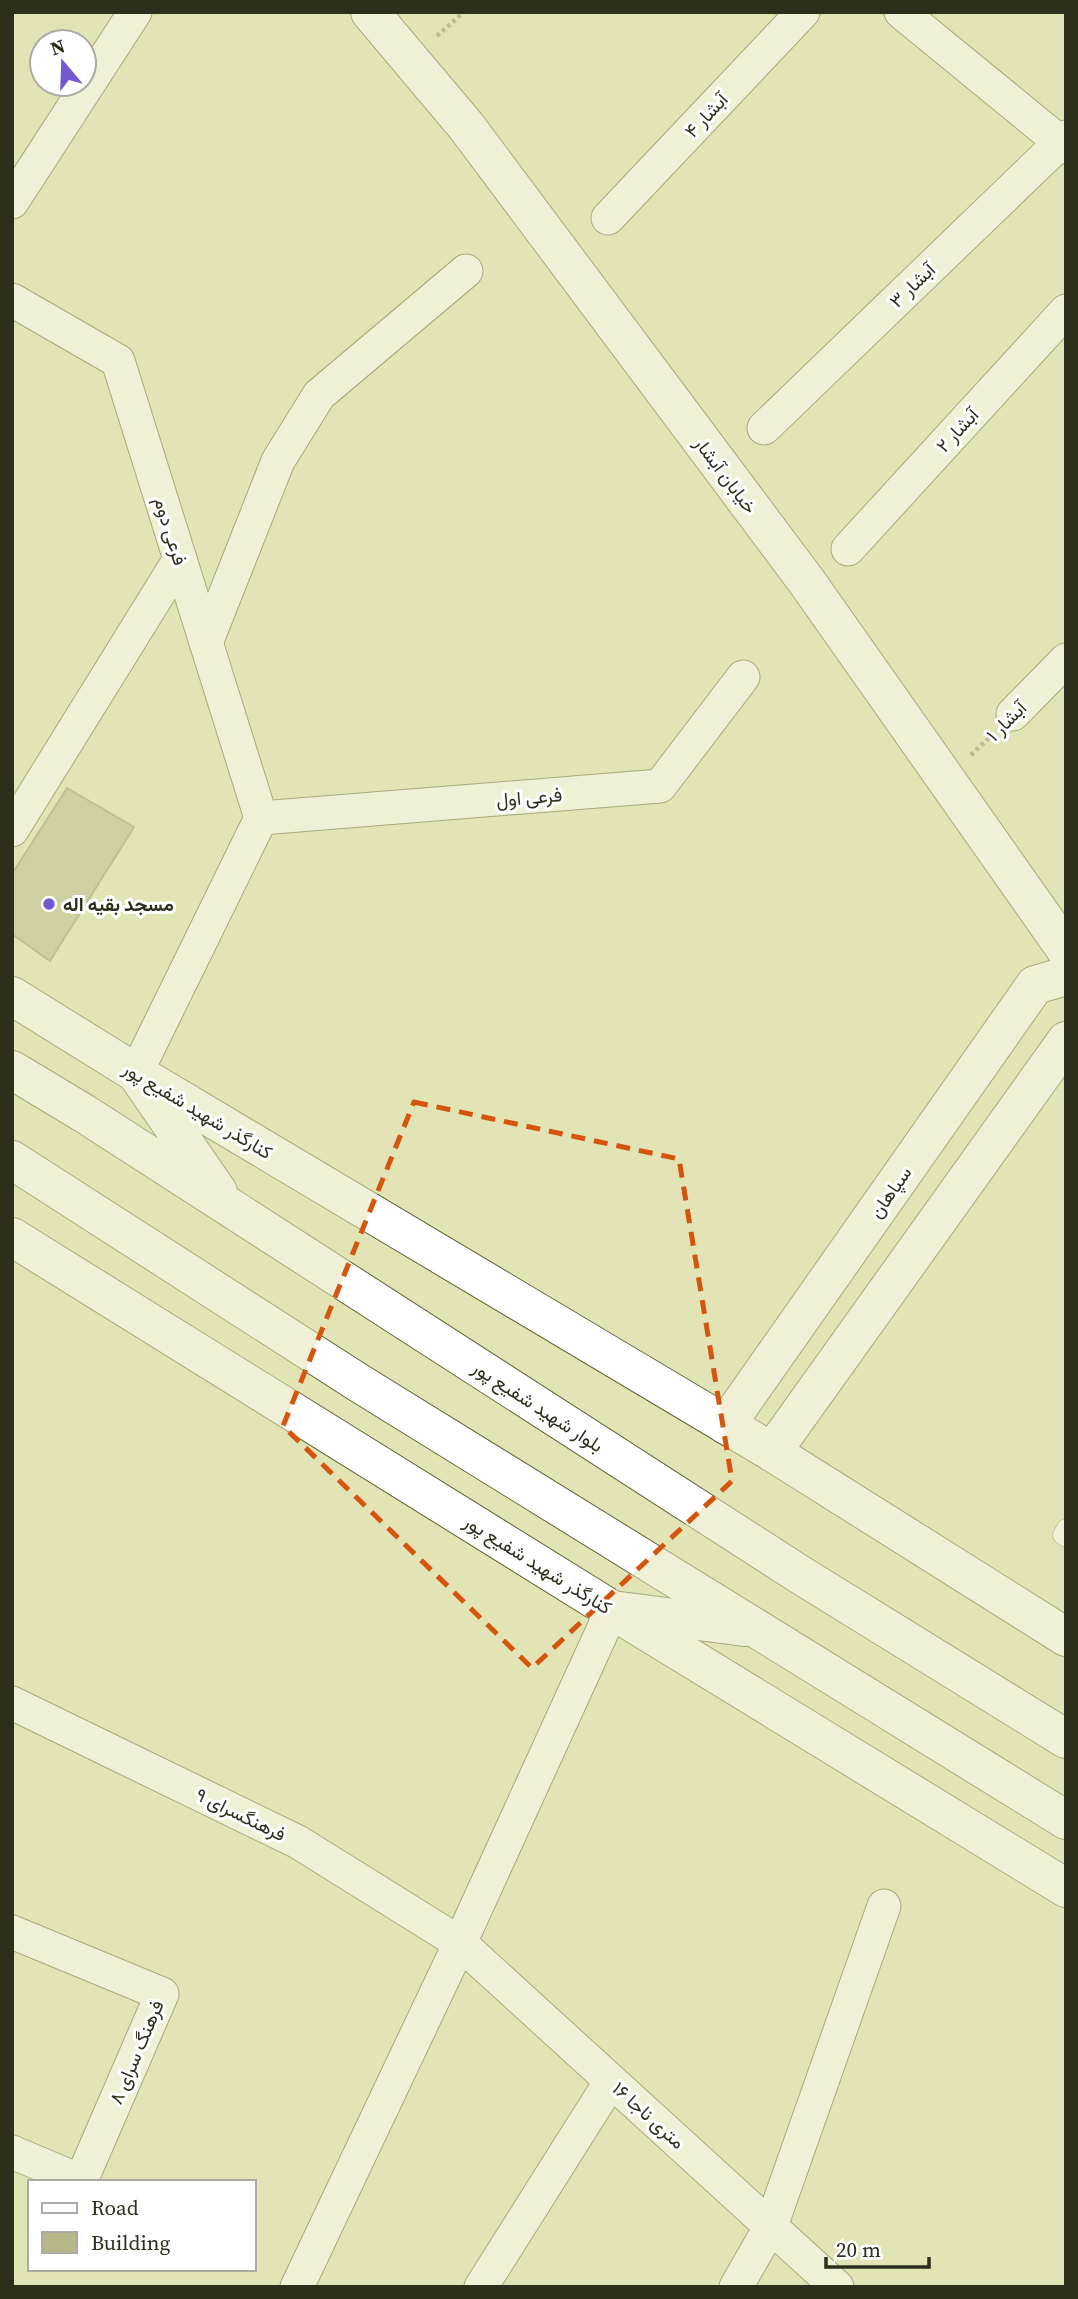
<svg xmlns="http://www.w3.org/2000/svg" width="1078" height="2299" viewBox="0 0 1078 2299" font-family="'Source Serif 4',Vazirmatn,serif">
  <rect width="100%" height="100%" fill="#e2e4b5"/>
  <path fill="#b6b88a" stroke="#939568" stroke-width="2" d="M67 788 134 827 50 961 12 934V874Z"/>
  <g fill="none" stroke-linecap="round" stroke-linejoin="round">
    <defs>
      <path id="service" d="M1066 1528 1062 1535 1066 1538"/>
      <g id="minor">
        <path d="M901 12 1066 147"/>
        <path d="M12 202 135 12"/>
        <path d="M608 218 803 12"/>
        <path d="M12 300 118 361 261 818"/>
        <path d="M764 428 1066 137"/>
        <path d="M848 549 1066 311"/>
        <path d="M206 643 278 461 319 395 466 271"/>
        <path d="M1013 714 1066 660"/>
        <path d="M261 818 660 786 743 677"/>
        <path d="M12 830 180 559"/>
        <path d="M136 1073 261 818"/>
        <path d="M12 1703 298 1842 460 1943 837 2287"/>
        <path d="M12 1932 162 1994 81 2181"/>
        <path d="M12 2152 83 2182"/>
        <path d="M297 2287 460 1943 612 1610"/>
        <path d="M481 2287 611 2081"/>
        <path d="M736 2287 771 2226 884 1906"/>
      </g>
      <g id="tertiary">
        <path d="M370 12 466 126 807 582 1066 950"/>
        <path d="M726 1425 1035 985 1066 976"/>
        <path d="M772 1452 1066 1041"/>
      </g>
      <g id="secondary">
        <path d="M12 996 136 1073 772 1452 1066 1637"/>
        <path d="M12 1237 612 1610 1066 1888"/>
      </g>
      <g id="primary">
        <path d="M12 1070 85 1114 799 1574 1066 1739"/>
        <path d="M136 1073 218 1192"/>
        <path d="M12 1160 359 1383 1066 1820"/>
        <path d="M612 1610 745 1627"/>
      </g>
    </defs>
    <use href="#service" stroke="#616237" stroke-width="19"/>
    <use href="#minor" stroke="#616237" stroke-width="35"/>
    <use href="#tertiary" stroke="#616237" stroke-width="40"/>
    <use href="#secondary" stroke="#616237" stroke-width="40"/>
    <use href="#primary" stroke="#616237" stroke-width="40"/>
    <g stroke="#8c8d6c" stroke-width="4.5" stroke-dasharray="3.5 3.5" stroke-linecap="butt">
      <path d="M437 36 464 12"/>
      <path d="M971 755 990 737"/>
    </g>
    <use href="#service" stroke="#fff" stroke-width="18"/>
    <use href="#minor" stroke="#fff" stroke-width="33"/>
    <use href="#tertiary" stroke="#fff" stroke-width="38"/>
    <use href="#secondary" stroke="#fff" stroke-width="38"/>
    <use href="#primary" stroke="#fff" stroke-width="38"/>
  </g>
  <path d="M0 0H1078V2299H0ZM414 1102 679 1159 732 1481 532 1668 283 1426Z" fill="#e2e4b5" fill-opacity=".55" fill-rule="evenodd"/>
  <path fill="none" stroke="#d5550e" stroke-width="5" stroke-dasharray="14 9" stroke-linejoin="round" d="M414 1102 679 1159 732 1481 532 1668 283 1426Z"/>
  <circle fill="#7458d2" stroke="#fff" stroke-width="2.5" cx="49" cy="904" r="7"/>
  <g text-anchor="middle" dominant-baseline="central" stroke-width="6" stroke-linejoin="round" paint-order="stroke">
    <g font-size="19" fill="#2e2e1c" stroke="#fff">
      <text transform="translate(706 115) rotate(-47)">آبشار ۴</text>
      <text transform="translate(912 285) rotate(-44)">آبشار ۳</text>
      <text transform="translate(957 430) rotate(-47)">آبشار ۲</text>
      <text transform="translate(726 475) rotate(53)">خیابان آبشار</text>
      <text transform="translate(171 531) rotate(73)">فرعی دوم</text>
      <text transform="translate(1006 721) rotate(-45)">آبشار ۱</text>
      <text transform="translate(529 797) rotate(-5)">فرعی اول</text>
      <text transform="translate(198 1110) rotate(31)">کنارگذر شهید شفیع پور</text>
      <text transform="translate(890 1192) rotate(-55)">سپاهان</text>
      <text transform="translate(538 1406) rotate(33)">بلوار شهید شفیع پور</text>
      <text transform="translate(538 1564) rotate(32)">کنارگذر شهید شفیع پور</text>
      <text transform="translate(241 1814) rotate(26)">فرهنگسرای ۹</text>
      <text transform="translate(136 2052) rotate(-67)">فرهنگ سرای ۸</text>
      <text transform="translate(649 2115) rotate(42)">۱۶ متری ناجا</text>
    </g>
    <g font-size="19" font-weight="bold" fill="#2e2e1c" stroke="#fff" text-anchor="start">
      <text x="63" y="904">مسجد بقیه اله</text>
    </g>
  </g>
  <rect width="1078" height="2299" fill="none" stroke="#2e2e1c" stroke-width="28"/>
  <rect x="28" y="2180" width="228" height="91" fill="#ffffff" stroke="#ababa4" stroke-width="2"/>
  <rect x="42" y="2203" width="35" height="10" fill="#ffffff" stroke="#ababa4" stroke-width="2"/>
  <text x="91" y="2215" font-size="21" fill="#2e2e1c">Road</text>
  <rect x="42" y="2232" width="35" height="21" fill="#b6b88a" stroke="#ababa4" stroke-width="2"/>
  <text x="91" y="2250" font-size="21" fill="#2e2e1c">Building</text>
  <g transform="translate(63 63) rotate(341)"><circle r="33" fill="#ffffff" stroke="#ababa4" stroke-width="2"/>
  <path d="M0-5L12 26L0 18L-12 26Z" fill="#7458d2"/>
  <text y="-10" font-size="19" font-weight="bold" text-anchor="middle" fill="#2e2e1c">N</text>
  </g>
  <path d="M826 2257v10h103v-10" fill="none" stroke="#2e2e1c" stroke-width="3.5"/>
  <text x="836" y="2257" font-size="21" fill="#2e2e1c" stroke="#ffffff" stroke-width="5" paint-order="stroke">20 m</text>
</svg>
